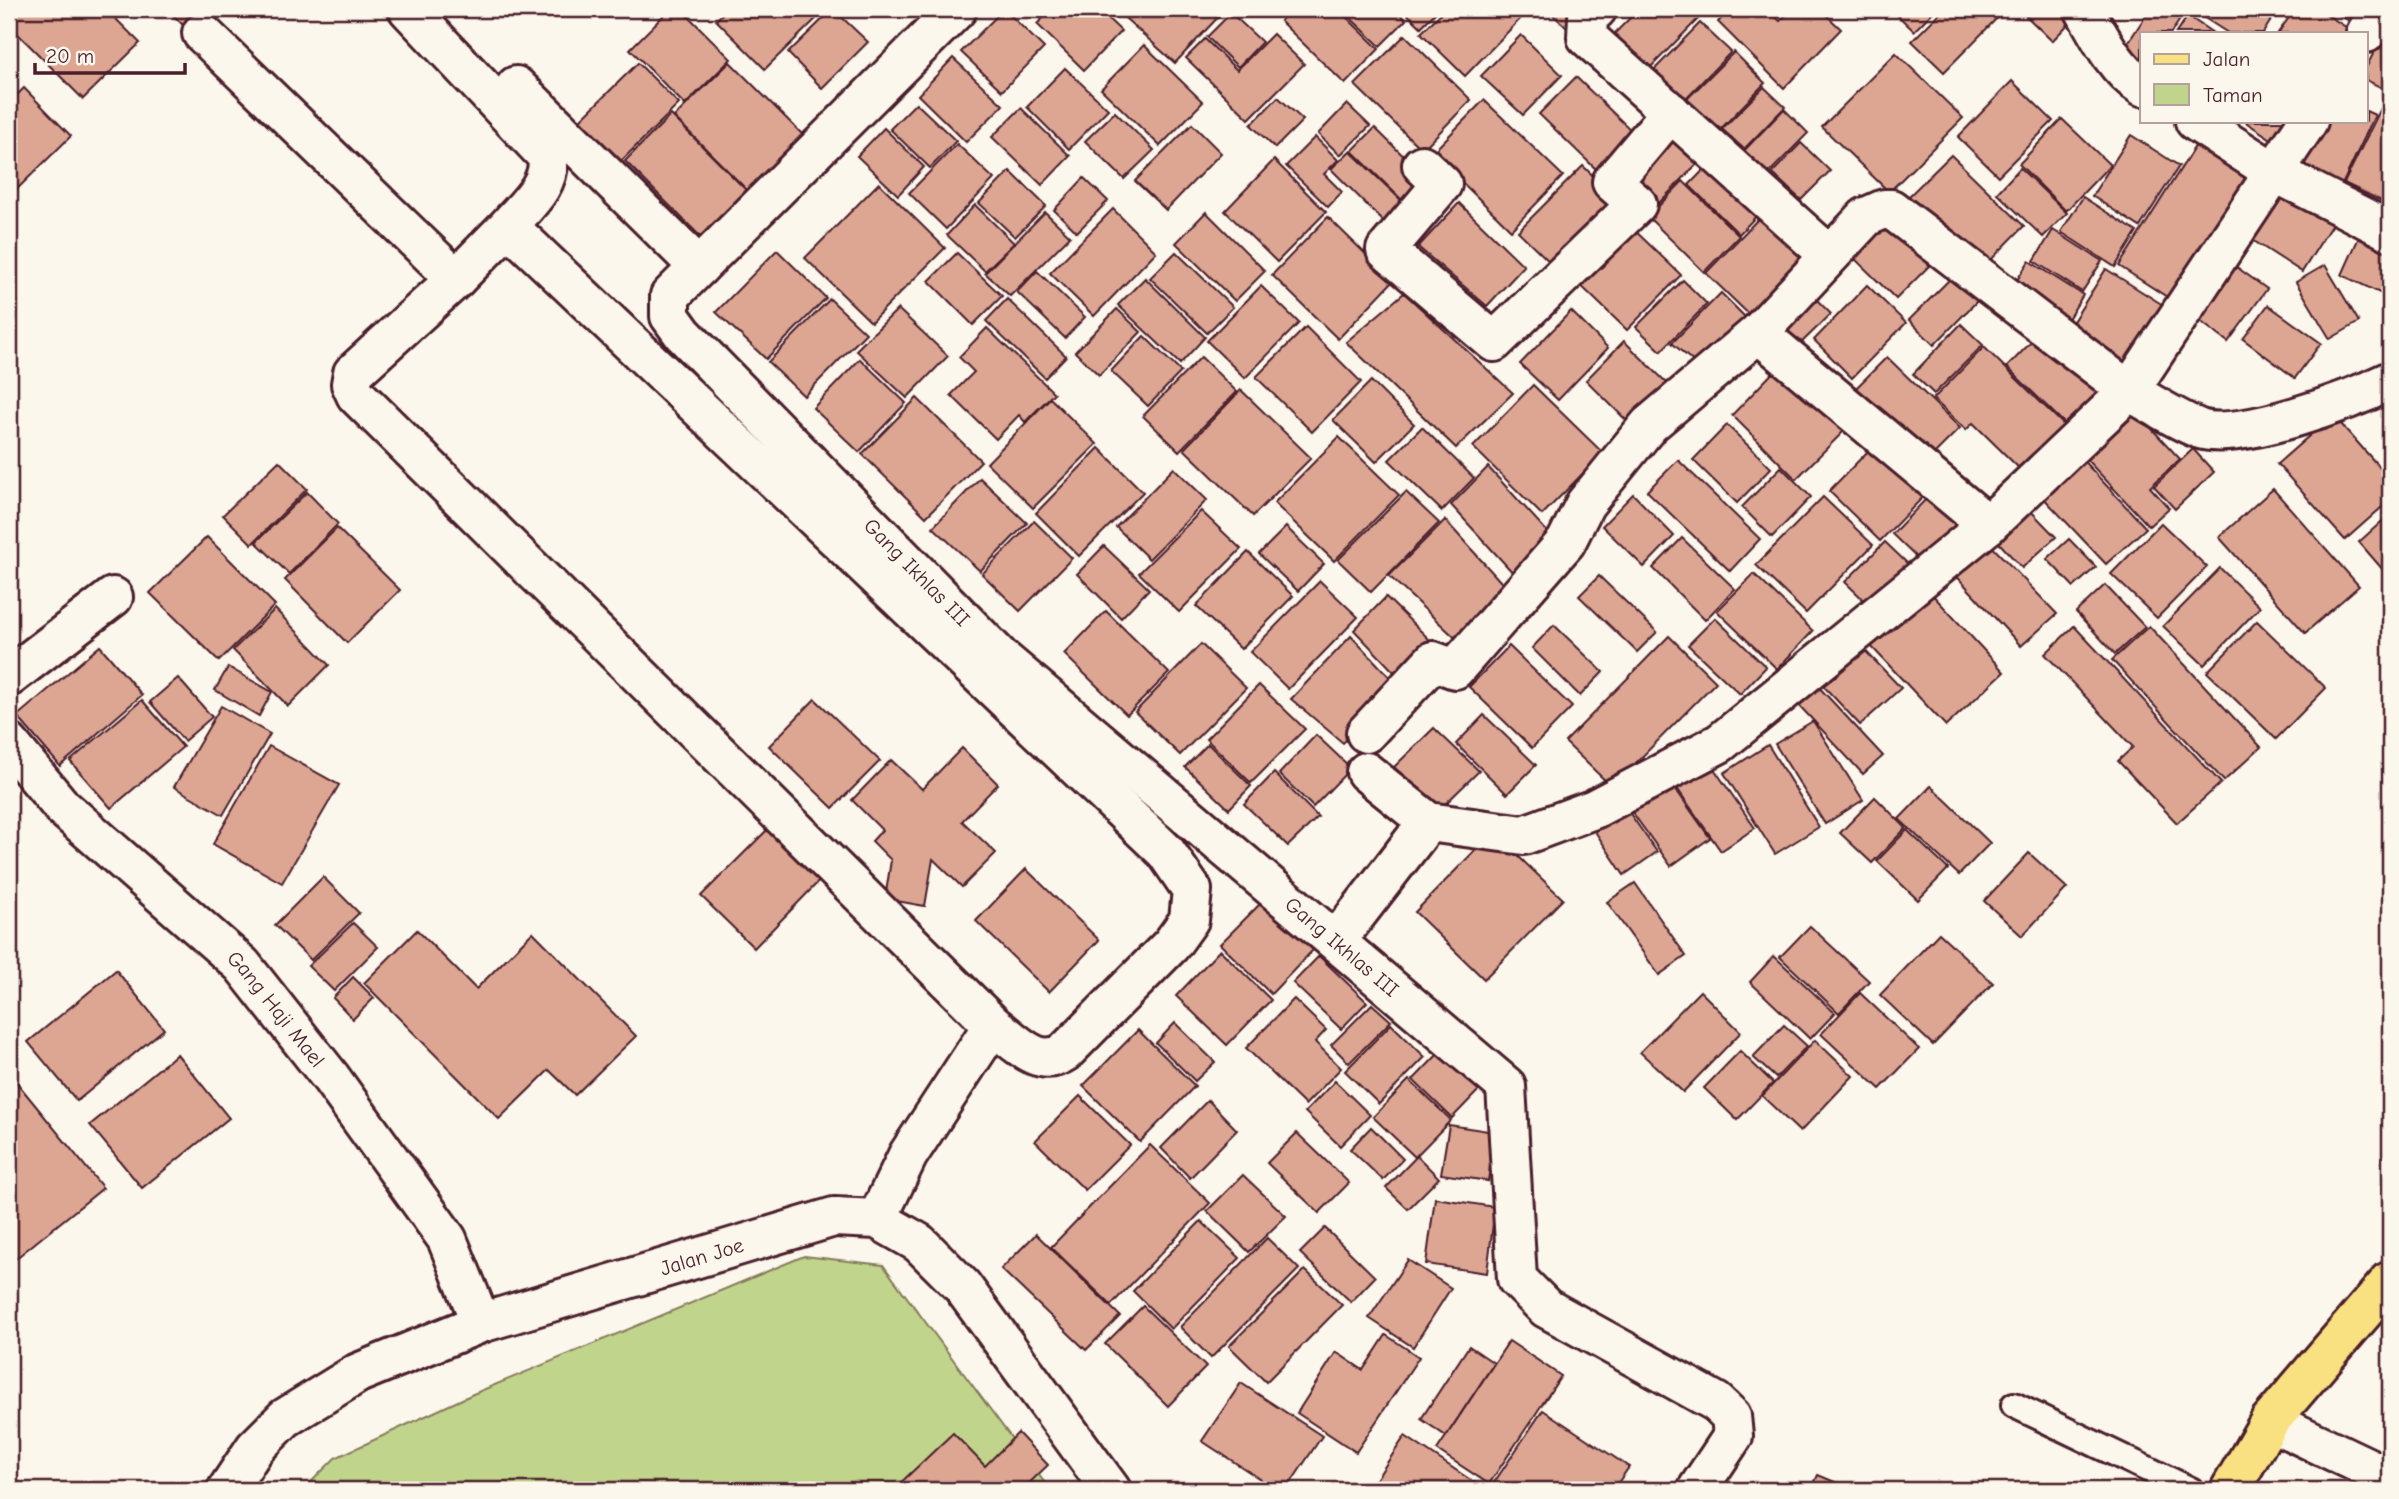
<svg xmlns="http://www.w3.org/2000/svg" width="2399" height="1499" viewBox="0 0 2399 1499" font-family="'Comic Neue',sans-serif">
  <rect width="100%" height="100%" fill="#fbf7ec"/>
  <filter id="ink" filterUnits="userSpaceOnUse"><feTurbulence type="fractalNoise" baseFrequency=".0143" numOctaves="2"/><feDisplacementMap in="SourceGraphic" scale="14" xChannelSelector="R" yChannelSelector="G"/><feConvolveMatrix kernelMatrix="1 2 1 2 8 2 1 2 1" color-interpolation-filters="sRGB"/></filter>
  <g filter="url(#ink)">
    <path fill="#c0d58b" stroke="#857a5b" stroke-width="2" d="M804 1256 883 1265 1050 1490H303L335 1458 473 1394Z"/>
    <g fill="#dca693" stroke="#4a1f2b" stroke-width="2">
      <path d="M15 9H106L140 43 83 99 9 25V15Z"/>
      <path d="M167 9H213L190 32Z"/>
      <path d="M670 9H681L731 59 685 105 630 49Z"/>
      <path d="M727 9H826L765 69 716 20Z"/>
      <path d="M833 9 868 42 822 88 788 53Z"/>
      <path d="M1004 9 1044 48 1002 91 961 52Z"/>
      <path d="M1052 9H1098L1121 31 1084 70 1037 24Z"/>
      <path d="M1115 9H1215L1221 14 1175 63Z"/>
      <path d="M1292 9H1338L1379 49 1345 84 1280 21Z"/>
      <path d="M1341 9H1395L1406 20 1380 46Z"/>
      <path d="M1402 9H1439L1421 27Z"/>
      <path d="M1445 9H1526L1528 11 1465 76 1421 33Z"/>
      <path d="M1547 9H1587L1568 29Z"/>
      <path d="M1639 9H1687L1698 19 1645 73 1610 38Z"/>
      <path d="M1731 9H1767L1780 21 1792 9H1820L1841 29 1784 88 1718 22Z"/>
      <path d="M1891 9H1936L1914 31Z"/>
      <path d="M1944 9H2006L1944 72 1912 41Z"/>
      <path d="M2019 9H2072L2078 14 2052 41Z"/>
      <path d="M2150 9H2181L2185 12 2171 33H2142V64L2122 52Z"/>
      <path d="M2208 9H2278L2263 33H2228L2203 17Z"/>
      <path d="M2295 9H2318L2355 33H2278Z"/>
      <path d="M2330 9H2369L2357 26Z"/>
      <path d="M1231 13 1262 42 1238 67 1207 37Z"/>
      <path d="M2188 16 2213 33H2176Z"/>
      <path d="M1700 23 1731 52 1683 101 1653 71Z"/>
      <path d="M1273 34 1304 64 1249 119 1186 58 1205 39 1237 70Z"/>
      <path d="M1405 35 1471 100 1422 150 1355 85Z"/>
      <path d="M1521 35 1562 75 1523 115 1481 76Z"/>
      <path d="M2381 38 2390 42V92L2366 80V68Z"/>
      <path d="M1144 45 1203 102 1160 146 1101 89Z"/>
      <path d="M1734 52 1765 83 1712 138 1680 106Z"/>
      <path d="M1896 53 1963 118 1889 192 1822 127Z"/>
      <path d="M953 58 1003 105 966 142 918 95Z"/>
      <path d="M730 62 811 143 755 198 674 117Z"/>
      <path d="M638 63 679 104 617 165 576 124Z"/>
      <path d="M1065 68 1108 109 1069 149 1027 107Z"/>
      <path d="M1576 77 1637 136 1600 173 1539 114Z"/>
      <path d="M2012 81 2053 121 1998 176 1958 137Z"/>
      <path d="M1764 87 1785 107 1744 149 1722 129Z"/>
      <path d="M24 88 71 136 9 197V103Z"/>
      <path d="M1278 97 1303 120 1275 148 1251 125Z"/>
      <path d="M2386 98 2390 100V205L2344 183Z"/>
      <path d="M1484 100 1563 176 1511 230 1432 153Z"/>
      <path d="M916 103 956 141 930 168 890 129Z"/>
      <path d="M1347 104 1370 126 1340 155 1318 134Z"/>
      <path d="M1021 108 1070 156 1042 185 992 137Z"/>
      <path d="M1784 109 1808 133 1763 179 1739 156Z"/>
      <path d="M2366 111 2375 115 2341 187 2296 165 2318 121H2366Z"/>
      <path d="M1115 112 1154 150 1124 179 1085 141Z"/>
      <path d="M671 115 749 193 703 239 625 161Z"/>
      <path d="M2062 119 2110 165 2066 211 2019 164Z"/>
      <path d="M2244 121H2290L2276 142Z"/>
      <path d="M1192 124 1221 153 1166 210 1135 181Z"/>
      <path d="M884 128 924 167 898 195 857 156Z"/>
      <path d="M1375 128 1428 180 1405 203 1352 151Z"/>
      <path d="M1684 130 1708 153 1653 209 1629 185Z"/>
      <path d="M2131 135 2179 166 2140 227 2092 196Z"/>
      <path d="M1315 137 1338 160 1324 174 1342 192 1328 207 1286 166Z"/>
      <path d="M2199 140 2256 176 2175 302 2119 266Z"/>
      <path d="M1801 143 1830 171 1801 200 1772 173Z"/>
      <path d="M957 144 994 179 946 229 909 193Z"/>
      <path d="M1350 151 1404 203 1385 223 1331 169Z"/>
      <path d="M1951 155 2024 226 1980 271 1906 199Z"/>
      <path d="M1717 156 1767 205 1739 234 1689 185Z"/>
      <path d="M1274 160 1326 212 1277 262 1225 211Z"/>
      <path d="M1583 166 1626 207 1561 273 1518 231Z"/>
      <path d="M2020 168 2067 213 2043 237 1997 193Z"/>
      <path d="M1010 171 1046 206 1015 237 979 203Z"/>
      <path d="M1084 178 1108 201 1077 232 1054 210Z"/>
      <path d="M1683 181 1739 236 1704 272 1648 217Z"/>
      <path d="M879 183 945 248 871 322 805 258Z"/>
      <path d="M2278 185 2334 221 2302 272 2246 236Z"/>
      <path d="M2083 197 2137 232 2115 267 2061 232Z"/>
      <path d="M1459 203 1524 266 1487 306 1418 247Z"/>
      <path d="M975 205 1014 243 985 271 947 235Z"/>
      <path d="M1113 209 1156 252 1094 316 1050 273Z"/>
      <path d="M1045 212 1070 236 1010 296 985 273Z"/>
      <path d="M1206 212 1265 271 1235 301 1176 243Z"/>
      <path d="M1761 216 1814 268 1759 324 1706 273Z"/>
      <path d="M1328 217 1393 281 1338 339 1272 275Z"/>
      <path d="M1885 222 1930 265 1896 299 1852 256Z"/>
      <path d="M1627 223 1681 275 1627 330 1573 278Z"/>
      <path d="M2363 228 2390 241V298L2342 275Z"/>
      <path d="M2053 230 2102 261 2082 292 2034 261Z"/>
      <path d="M777 250 826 298 766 359 716 312Z"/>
      <path d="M1176 252 1233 307 1207 333 1150 278Z"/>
      <path d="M957 253 1002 296 973 325 929 281Z"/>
      <path d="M2029 261 2083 295 2061 330 2007 296Z"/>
      <path d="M2231 263 2267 289 2228 342 2192 315Z"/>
      <path d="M2325 265 2359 322 2330 339 2296 282Z"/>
      <path d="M2106 269 2174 312 2134 374 2067 331Z"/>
      <path d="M1037 271 1085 317 1065 338 1017 292Z"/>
      <path d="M1957 272 1982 296 1934 345 1909 320Z"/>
      <path d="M1145 278 1205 337 1180 364 1118 305Z"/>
      <path d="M1683 280 1707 304 1661 351 1636 327Z"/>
      <path d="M1867 285 1906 323 1852 378 1814 340Z"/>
      <path d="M1261 286 1299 323 1245 378 1207 341Z"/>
      <path d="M1404 293 1513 393 1456 448 1346 342Z"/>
      <path d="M1721 293 1750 322 1696 364 1672 343Z"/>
      <path d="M1813 296 1831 314 1799 345 1782 328Z"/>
      <path d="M830 299 866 333 804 396 768 362Z"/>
      <path d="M1007 299 1066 356 1045 378 986 321Z"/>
      <path d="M2268 305 2321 343 2295 378 2243 339Z"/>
      <path d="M898 309 948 356 907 398 856 350Z"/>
      <path d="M1117 309 1141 332 1099 375 1075 352Z"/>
      <path d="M1571 311 1608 348 1558 400 1520 364Z"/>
      <path d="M1961 324 1983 345 1934 394 1913 374Z"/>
      <path d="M1306 327 1361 382 1312 432 1256 377Z"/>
      <path d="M987 328 1054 393 1025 422 1019 415 996 439 951 395 974 372 959 357Z"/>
      <path d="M2044 329 2103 386 2066 425 2007 367Z"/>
      <path d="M1144 336 1181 372 1148 406 1111 371Z"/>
      <path d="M1624 341 1669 385 1630 424 1586 380Z"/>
      <path d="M1984 347 2068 429 2024 473 1973 423 1966 430 1933 399Z"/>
      <path d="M1201 357 1237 392 1179 451 1143 416Z"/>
      <path d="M1887 357 1960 428 1923 465 1850 394Z"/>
      <path d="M860 359 906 403 859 452 813 408Z"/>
      <path d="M1784 361 1850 425 1796 479 1732 415Z"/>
      <path d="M1371 381 1414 424 1376 462 1333 420Z"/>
      <path d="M1533 385 1603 453 1542 515 1473 447Z"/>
      <path d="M1241 390 1311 458 1253 516 1184 449Z"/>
      <path d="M917 398 981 461 926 517 862 454Z"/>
      <path d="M1050 398 1097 444 1033 508 987 463Z"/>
      <path d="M2137 413 2180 459 2150 487 2169 508 2149 526 2086 459Z"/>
      <path d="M2333 415 2390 479V500L2345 540 2277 464Z"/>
      <path d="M1727 425 1771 468 1737 503 1693 460Z"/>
      <path d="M1422 427 1474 478 1442 511 1389 460Z"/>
      <path d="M1339 437 1399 495 1334 561 1274 503Z"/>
      <path d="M1875 444 1927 493 1880 541 1829 491Z"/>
      <path d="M1099 448 1143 492 1079 556 1036 513Z"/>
      <path d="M2193 449 2214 472 2175 509 2154 486Z"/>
      <path d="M2078 455 2146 528 2106 564 2038 492Z"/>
      <path d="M1678 460 1760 539 1730 571 1647 491Z"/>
      <path d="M279 461 307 489 252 544 223 515Z"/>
      <path d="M1488 467 1553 538 1515 575 1451 505Z"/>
      <path d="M1781 467 1811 497 1772 537 1742 507Z"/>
      <path d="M1174 468 1207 500 1149 559 1116 527Z"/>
      <path d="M980 478 1027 523 980 571 933 527Z"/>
      <path d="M2273 489 2359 586 2305 633 2219 537Z"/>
      <path d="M307 492 338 524 289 574 256 542Z"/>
      <path d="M1406 492 1439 523 1371 592 1338 560Z"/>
      <path d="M1932 493 1964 524 1924 565 1892 534Z"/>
      <path d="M1633 494 1674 536 1644 567 1602 526Z"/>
      <path d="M1823 497 1873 545 1806 613 1756 565Z"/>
      <path d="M2024 504 2056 537 2022 568 1991 534Z"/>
      <path d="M1201 511 1241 549 1179 612 1139 573Z"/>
      <path d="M2390 514V578L2359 542Z"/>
      <path d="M1445 520 1510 592 1463 645 1389 576Z"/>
      <path d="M1034 521 1072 558 1020 611 982 574Z"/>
      <path d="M2161 523 2207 567 2157 618 2111 574Z"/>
      <path d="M1286 527 1324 564 1298 591 1259 554Z"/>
      <path d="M337 528 400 590 347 643 285 580Z"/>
      <path d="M207 537 275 605 219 661 150 593Z"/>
      <path d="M1983 537 2057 614 2021 646 1949 568Z"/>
      <path d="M1682 538 1735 589 1705 620 1653 568Z"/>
      <path d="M2069 539 2096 567 2074 587 2047 559Z"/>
      <path d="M1885 542 1908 564 1868 604 1845 582Z"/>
      <path d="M1104 546 1149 589 1121 618 1077 574Z"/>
      <path d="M1248 552 1293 596 1241 649 1196 606Z"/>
      <path d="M2220 568 2260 607 2204 665 2163 626Z"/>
      <path d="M1754 574 1813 631 1777 669 1717 611Z"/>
      <path d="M1599 576 1657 632 1637 652 1579 596Z"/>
      <path d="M1320 581 1358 617 1288 689 1250 652Z"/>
      <path d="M2105 585 2145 627 2115 654 2076 612Z"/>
      <path d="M1929 591 2004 672 1946 726 1870 645Z"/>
      <path d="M1386 597 1435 645 1400 678 1354 630Z"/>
      <path d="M275 609 329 665 288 706 233 650Z"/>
      <path d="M1106 611 1169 673 1127 715 1064 654Z"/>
      <path d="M1715 618 1766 667 1740 694 1688 645Z"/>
      <path d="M2257 621 2326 688 2276 739 2207 672Z"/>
      <path d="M1554 625 1603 672 1580 696 1532 648Z"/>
      <path d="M2074 626 2221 783 2177 823 2118 761 2133 747 2045 654Z"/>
      <path d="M2149 626 2261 747 2224 781 2112 660Z"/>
      <path d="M1351 636 1399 687 1343 743 1291 699Z"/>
      <path d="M1669 636 1716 682 1612 787 1565 742Z"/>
      <path d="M1855 640 1901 688 1860 725 1815 677Z"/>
      <path d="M1201 644 1246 688 1180 755 1135 712Z"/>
      <path d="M100 646 142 695 60 766 17 716Z"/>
      <path d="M1509 646 1572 707 1532 748 1469 687Z"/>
      <path d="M228 667 272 692 259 716 215 690Z"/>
      <path d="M178 678 212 717 184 741 150 702Z"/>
      <path d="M1816 684 1883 756 1863 774 1796 702Z"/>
      <path d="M1259 685 1305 729 1251 783 1206 739Z"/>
      <path d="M815 699 880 761 833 808 769 746Z"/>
      <path d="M142 700 183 747 111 808 70 761Z"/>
      <path d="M221 706 270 734 223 815 174 787Z"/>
      <path d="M1484 715 1536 765 1507 794 1456 744Z"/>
      <path d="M1813 721 1863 800 1825 824 1775 744Z"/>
      <path d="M1434 728 1479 771 1439 810 1394 767Z"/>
      <path d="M1316 735 1351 768 1313 807 1279 774Z"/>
      <path d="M1208 744 1251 786 1229 809 1185 767Z"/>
      <path d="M1768 745 1819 827 1775 854 1724 773Z"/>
      <path d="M269 746 339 785 282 883 213 844Z"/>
      <path d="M962 748 998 784 962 821 996 853 962 887 933 859 925 906 885 899 891 860 872 841 882 830 852 800 891 760 922 789Z"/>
      <path d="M1708 760 1755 828 1721 851 1674 784Z"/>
      <path d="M1274 773 1318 817 1288 846 1244 804Z"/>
      <path d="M1667 777 1710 838 1671 866 1627 805Z"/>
      <path d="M1931 786 1990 843 1959 875 1899 819Z"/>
      <path d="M1875 797 1906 828 1872 863 1840 833Z"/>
      <path d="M1626 808 1657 852 1624 875 1594 830Z"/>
      <path d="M774 823 827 873 754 948 701 896Z"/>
      <path d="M1907 830 1948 869 1918 900 1877 861Z"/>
      <path d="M1493 832 1563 899 1484 979 1415 912Z"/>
      <path d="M2029 853 2067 888 2022 936 1984 901Z"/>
      <path d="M1026 869 1099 940 1049 992 976 921Z"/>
      <path d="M323 877 359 913 311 960 275 925Z"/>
      <path d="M1635 883 1686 956 1659 975 1607 902Z"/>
      <path d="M1263 901 1313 950 1271 994 1220 944Z"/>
      <path d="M353 923 378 947 334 991 308 966Z"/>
      <path d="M1810 926 1869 981 1839 1013 1780 957Z"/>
      <path d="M417 930 476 989 533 932 636 1036 575 1095 549 1070 499 1119 364 983Z"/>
      <path d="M1939 933 1993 983 1933 1045 1880 995Z"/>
      <path d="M1220 950 1271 1000 1227 1045 1176 996Z"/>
      <path d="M1319 956 1367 1002 1341 1029 1293 983Z"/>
      <path d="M1774 956 1835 1013 1810 1039 1750 982Z"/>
      <path d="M116 970 164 1029 77 1101 28 1042Z"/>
      <path d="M353 977 374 998 353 1019 333 998Z"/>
      <path d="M1700 991 1741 1032 1683 1092 1640 1052Z"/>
      <path d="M1860 993 1919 1049 1880 1089 1821 1034Z"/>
      <path d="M1294 999 1326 1030 1315 1042 1341 1068 1305 1105 1246 1048Z"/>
      <path d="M1372 1004 1391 1021 1349 1063 1331 1045Z"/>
      <path d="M1175 1023 1215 1062 1195 1081 1156 1043Z"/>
      <path d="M1391 1024 1425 1057 1379 1104 1345 1071Z"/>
      <path d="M1784 1025 1807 1046 1776 1078 1753 1057Z"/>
      <path d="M1138 1030 1195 1086 1140 1142 1083 1086Z"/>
      <path d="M1815 1040 1853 1076 1800 1132 1762 1096Z"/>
      <path d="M1441 1051 1481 1088 1452 1118 1413 1080Z"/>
      <path d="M1740 1051 1773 1083 1737 1120 1704 1088Z"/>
      <path d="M177 1054 229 1118 142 1188 90 1125Z"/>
      <path d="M9 1073 103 1188 9 1264Z"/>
      <path d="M1409 1080 1451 1120 1415 1157 1373 1117Z"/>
      <path d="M1335 1081 1370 1115 1340 1146 1305 1112Z"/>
      <path d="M1080 1096 1130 1145 1085 1190 1035 1141Z"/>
      <path d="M1208 1100 1237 1130 1190 1178 1161 1148Z"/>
      <path d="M1449 1125 1495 1132 1488 1181 1441 1174Z"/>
      <path d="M1371 1127 1403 1159 1383 1180 1350 1149Z"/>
      <path d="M1297 1133 1349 1183 1319 1213 1267 1163Z"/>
      <path d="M1150 1145 1210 1203 1111 1305 1051 1247Z"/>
      <path d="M1417 1156 1439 1178 1408 1209 1386 1188Z"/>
      <path d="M1243 1175 1286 1216 1249 1252 1207 1211Z"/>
      <path d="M1435 1198 1495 1207 1487 1273 1426 1264Z"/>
      <path d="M1201 1221 1240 1258 1171 1329 1133 1291Z"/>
      <path d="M1325 1228 1375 1277 1351 1302 1300 1253Z"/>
      <path d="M1036 1234 1120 1316 1086 1350 1001 1269Z"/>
      <path d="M1267 1238 1299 1269 1211 1358 1180 1327Z"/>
      <path d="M1408 1260 1451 1288 1413 1347 1369 1318Z"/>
      <path d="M1305 1270 1342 1305 1266 1382 1229 1346Z"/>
      <path d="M1143 1306 1206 1367 1168 1406 1105 1344Z"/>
      <path d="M1386 1335 1419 1357 1356 1452 1297 1413 1336 1352 1363 1370Z"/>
      <path d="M1509 1341 1561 1376 1489 1484 1437 1450Z"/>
      <path d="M1469 1346 1494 1363 1446 1436 1421 1419Z"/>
      <path d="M1241 1383 1322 1436 1286 1490H1277L1202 1441Z"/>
      <path d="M1543 1410 1629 1467 1613 1490H1489Z"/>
      <path d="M953 1433 985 1466 1018 1433 1048 1465 1022 1490H893Z"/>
      <path d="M1405 1436 1481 1487 1479 1490H1376L1371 1487Z"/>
      <path d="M1818 1475 1854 1490H1811Z"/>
    </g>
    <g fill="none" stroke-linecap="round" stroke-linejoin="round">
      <defs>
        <path id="service" d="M2014 1405 2191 1490"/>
        <g id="minor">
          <path d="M408 9 547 156C553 184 524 207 508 226L1166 852 1192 890 1189 920 1171 945 1065 1052C1038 1070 1015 1041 993 1025L356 395 351 384 353 373 456 279 508 226"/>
          <path id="s1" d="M957 9 670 296V316L683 334 1000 657 1506 1086 1517 1279 1546 1308 1716 1402 1731 1416 1733 1436 1697 1490"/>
          <path d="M1597 9 1588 17 1587 37 1829 255"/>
          <path d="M2084 9C2099 36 2115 69 2142 86"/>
          <path d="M202 33 456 279"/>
          <path d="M2366 33 2380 9"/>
          <path d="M516 86 699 267"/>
          <path d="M2195 121 2274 172 2390 231"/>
          <path d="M1422 165 1442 184 1386 250 1494 342 1637 204 1612 182 1671 112"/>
          <path d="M1758 333 1988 525"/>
          <path d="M9 677 113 597"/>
          <path d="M1366 733 1433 661 1455 669 1566 542 1585 504 1649 425 1758 333 1866 217 1884 209H1891L2129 391 2308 121"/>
          <path id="s2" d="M9 743 62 807 242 965 331 1078 447 1239 481 1323"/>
          <path d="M1366 772 1428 822 1524 835 1594 809 1720 743 1988 525 2129 391C2151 403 2176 420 2200 429 2240 442 2351 400 2390 381"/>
          <path d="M1336 941 1428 822"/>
          <path d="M877 1219 908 1155 993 1025"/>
          <path d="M2270 1421 2390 1478"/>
        </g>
        <g id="tertiary">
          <path id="s3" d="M227 1490 255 1448 285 1418 358 1373 481 1323 834 1217 877 1219 919 1243 962 1286 1111 1490"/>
        </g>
        <path id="primary" d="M2230 1490 2270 1421 2390 1281"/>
      </defs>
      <use href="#service" stroke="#4a1f2b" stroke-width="30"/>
      <use href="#minor" stroke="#4a1f2b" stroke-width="44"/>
      <use href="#tertiary" stroke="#4a1f2b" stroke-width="44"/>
      <use href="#primary" stroke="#4a1f2b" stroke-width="44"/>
      <use href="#service" stroke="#fbf7ec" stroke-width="24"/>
      <use href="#minor" stroke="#fbf7ec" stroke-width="38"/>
      <use href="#tertiary" stroke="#fbf7ec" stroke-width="38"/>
      <use href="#primary" stroke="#f9e181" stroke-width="38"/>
    </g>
  </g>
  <g text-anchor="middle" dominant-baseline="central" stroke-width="5" stroke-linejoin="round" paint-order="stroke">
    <g font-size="21" fill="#4a1f2b" stroke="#fbf7ec">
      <text stroke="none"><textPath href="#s1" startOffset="782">Gang Ikhlas III</textPath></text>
      <text stroke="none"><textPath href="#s1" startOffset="1349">Gang Ikhlas III</textPath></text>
      <text stroke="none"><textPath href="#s2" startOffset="378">Gang Haji Mael</textPath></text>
      <text stroke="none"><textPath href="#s3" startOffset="542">Jalan Joe</textPath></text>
    </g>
  </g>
  <rect width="2399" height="1499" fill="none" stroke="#fbf7ec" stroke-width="35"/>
  <rect x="18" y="18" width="2364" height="1464" fill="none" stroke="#4a1f2b" stroke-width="2.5" filter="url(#ink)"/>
  <rect x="2140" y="32" width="228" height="91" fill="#fbf7ec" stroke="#b4a19f" stroke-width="2"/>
  <rect x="2154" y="54" width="35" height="10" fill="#f9e181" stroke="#b4a19f" stroke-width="2"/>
  <text x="2203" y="66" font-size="21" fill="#4a1f2b">Jalan</text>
  <rect x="2154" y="84" width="35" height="21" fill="#c0d58b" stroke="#b4a19f" stroke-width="2"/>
  <text x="2203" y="102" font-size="21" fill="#4a1f2b">Taman</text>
  <path d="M35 63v10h150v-10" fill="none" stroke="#4a1f2b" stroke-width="3.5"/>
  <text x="46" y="63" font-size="21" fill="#4a1f2b" stroke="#fbf7ec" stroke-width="5" paint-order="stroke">20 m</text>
</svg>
